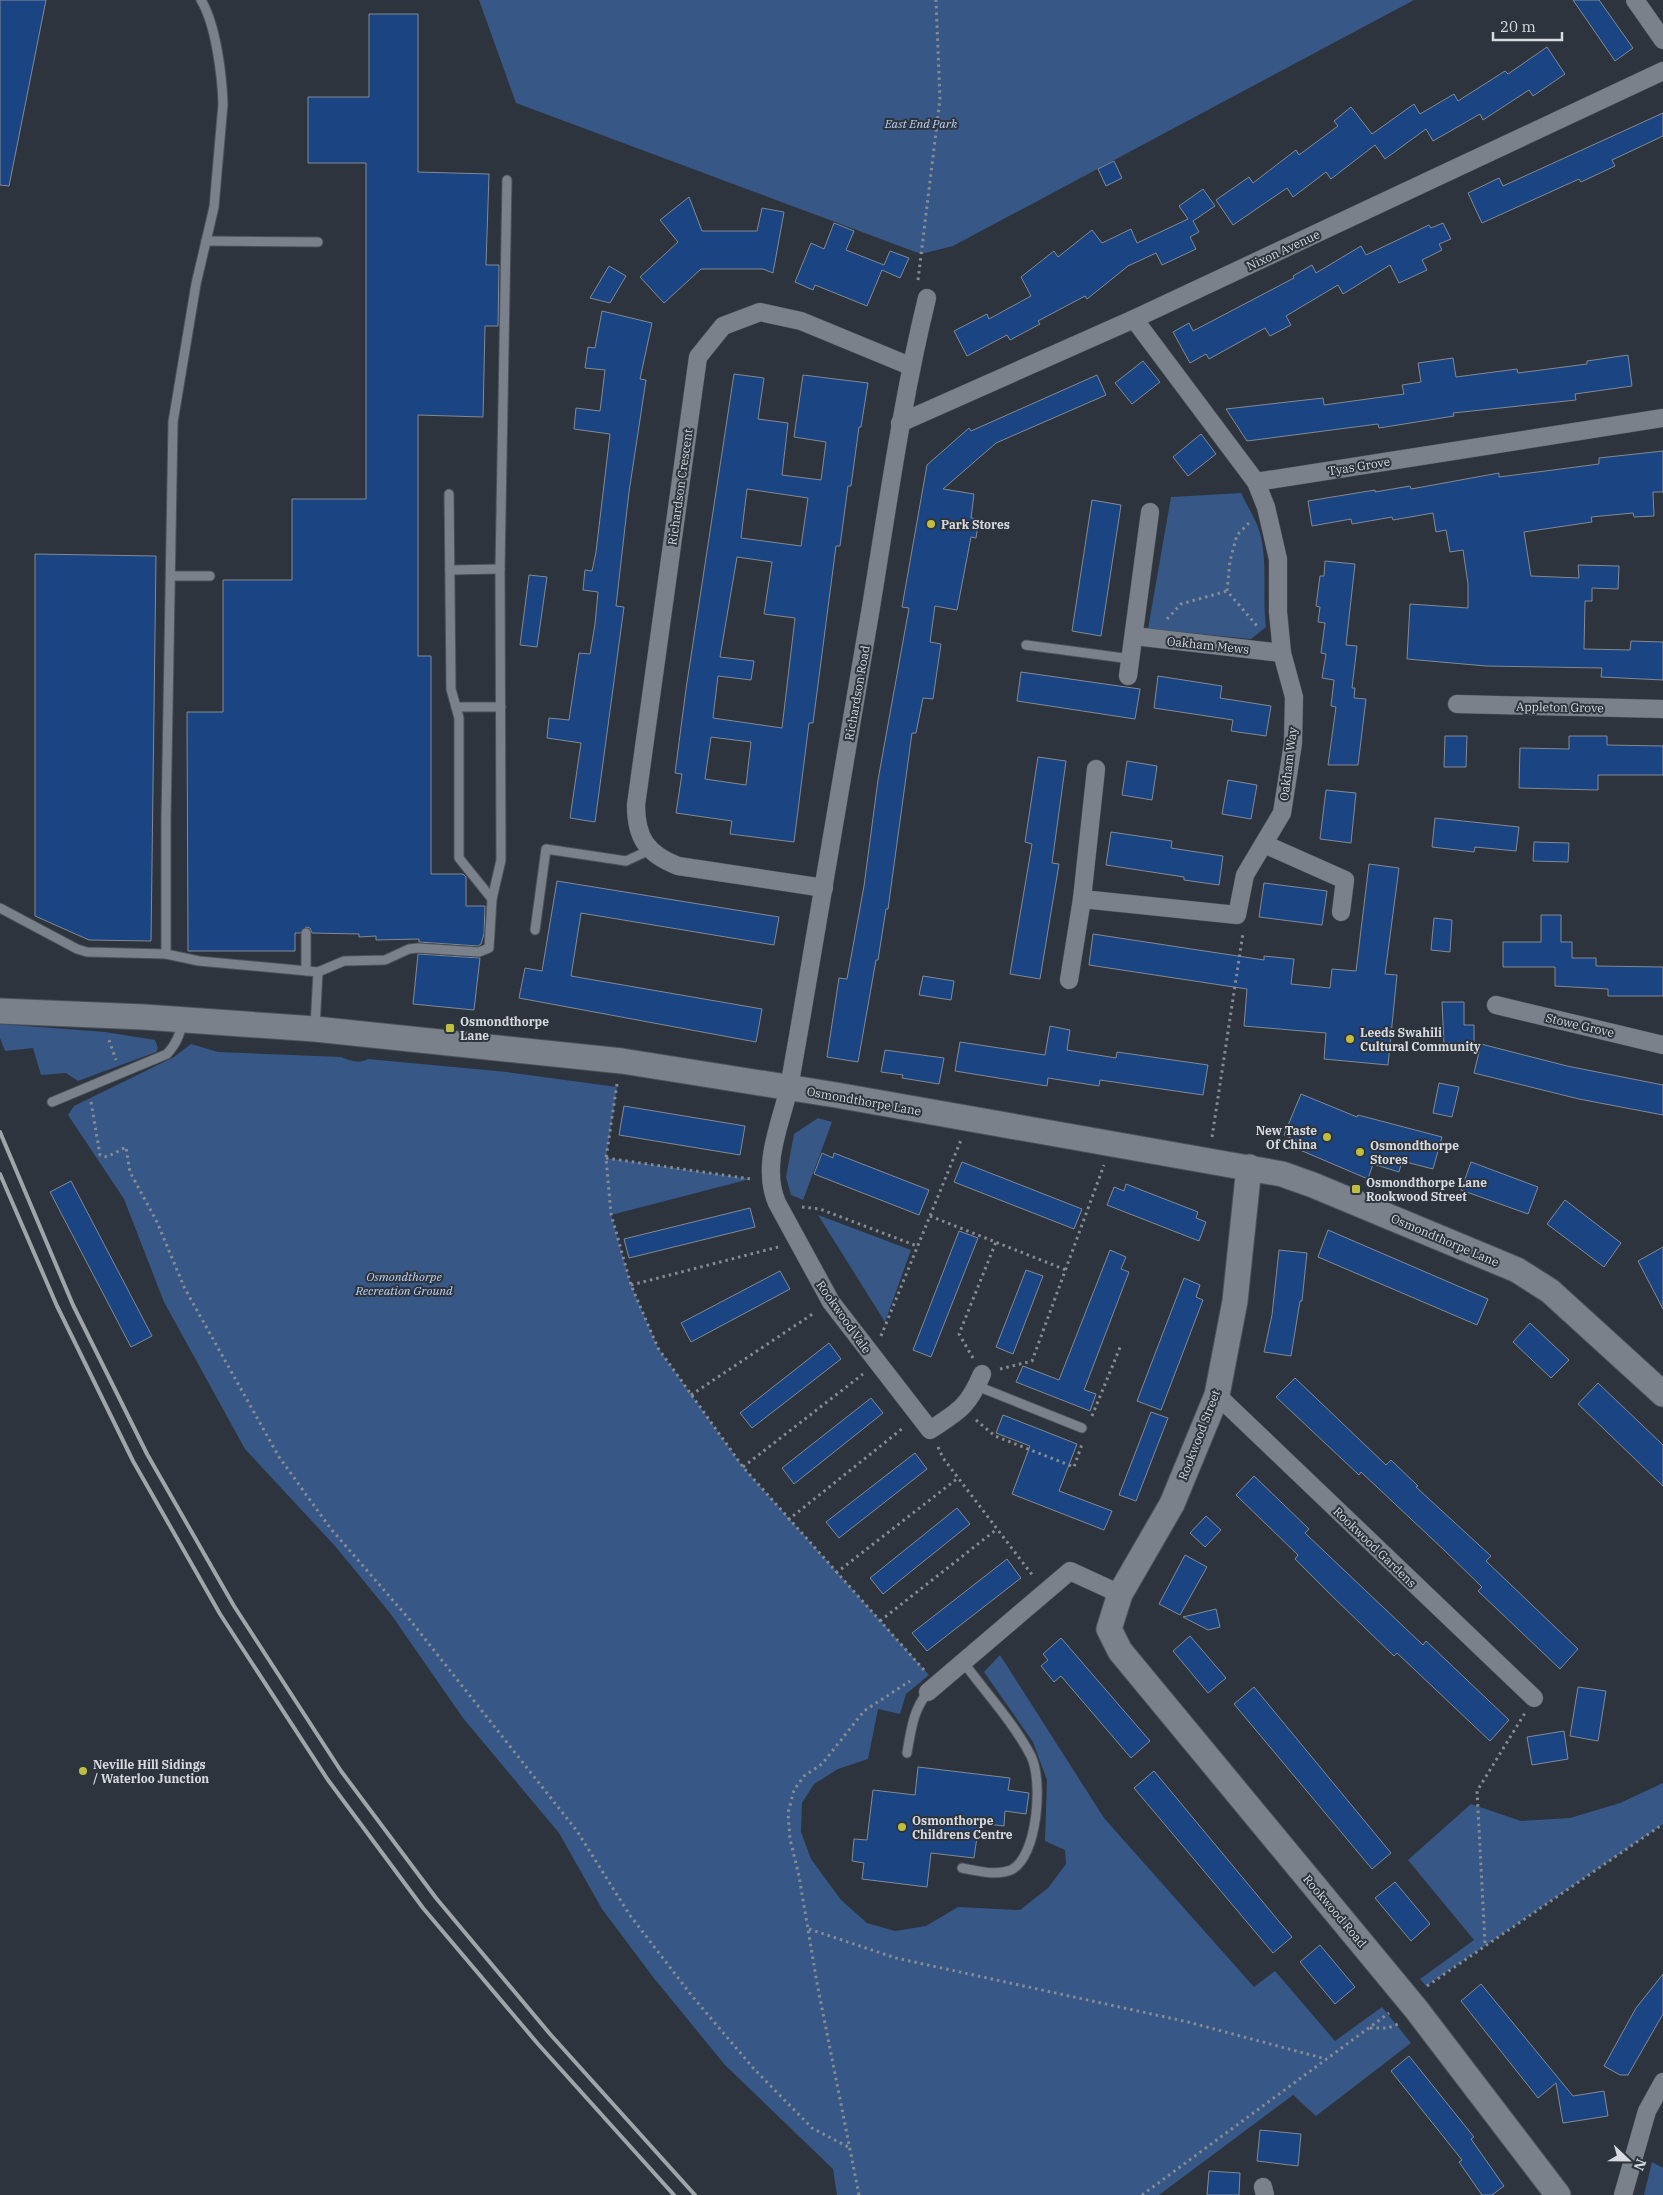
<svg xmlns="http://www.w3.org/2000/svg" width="1663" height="2195" viewBox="0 0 1663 2195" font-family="'IBM Plex Serif',serif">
  <rect width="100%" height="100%" fill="#2e343d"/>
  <g fill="#375786">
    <path d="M479 0H1414L953 246 921 254 516 103Z"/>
    <path d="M1241 493C1247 506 1256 519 1260 533 1268 563 1262 596 1266 627L1251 639 1148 629 1171 497Z"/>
    <path d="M0 1024 105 1032 155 1040 158 1048 156 1052 78 1081 66 1073 41 1075 33 1048 5 1051 0 1038Z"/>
    <path d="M191 1044 218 1052 341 1057C351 1061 358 1064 368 1059L507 1072 617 1087 606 1158 750 1179 611 1215 631 1285 658 1348 743 1467 929 1675 906 1694 900 1714 878 1709 868 1759 838 1769 814 1784 802 1803 801 1832 811 1859 841 1900 867 1923 895 1931 926 1926 958 1907 1020 1910 1048 1888 1066 1864 1065 1850 1045 1841 1047 1780 1033 1742 984 1672 1000 1655 1104 1818 1254 1987 1275 1971 1335 2041 1382 2007 1411 2043 1316 2116 1293 2095 1159 2195H837L833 2169 725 2065 653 1977 602 1909 559 1833 463 1718 390 1613 335 1546 245 1449 164 1302 124 1199 68 1115 74 1106 174 1057Z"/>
    <path d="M818 1118 832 1122 803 1200 791 1195 786 1177 794 1134Z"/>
    <path d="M818 1215 911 1250 885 1322Z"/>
    <path d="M1663 1783V1824L1426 1986 1420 1979 1474 1940 1408 1860 1471 1804 1521 1821 1570 1818 1620 1803Z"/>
    <path d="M1652 2162 1663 2168V2195H1644Z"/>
  </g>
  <g fill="#1b4582" stroke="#828994" fill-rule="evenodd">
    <path d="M0 0H46L9 186 0 185Z"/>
    <path d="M1573 0H1599L1633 48 1615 61Z"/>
    <path d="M369 14H418V172L489 174 486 265H499L498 326H485L483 417 418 415V656H431V874H463L466 877V906H485L484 934 481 944 478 946 419 942V939L376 940V936L359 937V934L312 933 310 928 306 927 300 933H295V951H188L187 712H223V580H292V499H366V163H308V97H369Z"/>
    <path d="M1547 47 1565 74 1533 96 1529 90 1483 120 1480 114 1433 141 1426 129 1385 159 1375 145 1331 179 1326 172 1293 197 1287 188 1233 225 1216 200 1249 177 1253 183 1296 150 1299 155 1338 126 1334 121 1351 107 1372 134 1414 104 1420 114 1454 94 1458 101 1505 71 1508 74Z"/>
    <path d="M1663 113V136L1612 160 1615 166 1581 182 1579 179 1482 223 1468 193 1499 178 1503 186Z"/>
    <path d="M1114 161 1122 178 1106 186 1098 169Z"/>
    <path d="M1203 189 1215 206 1193 221 1199 232 1190 237 1196 249 1162 265 1156 253 1128 266 1087 299 1085 296 1038 321 1040 324 1010 340 1007 335 967 356 954 331 987 314 989 319 1031 296 1021 277 1054 251 1058 257 1092 230 1102 243 1131 229 1137 243 1188 219 1179 206Z"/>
    <path d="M689 197 702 231H757L762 208 784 212 773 273 763 269H701L664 303 640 277 678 242 660 220Z"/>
    <path d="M834 223 854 231 846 250 884 265 890 251 909 258 900 278 882 270 867 306 815 285 813 290 795 282 811 243 824 249Z"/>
    <path d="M1443 223 1451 239 1439 244 1442 250 1422 260 1427 270 1399 283 1390 265 1343 294 1338 285 1286 316 1291 325 1270 336 1265 328 1209 359 1206 354 1190 363 1173 332 1189 323 1193 331 1294 278 1293 276 1312 265 1316 273 1361 246 1366 255 1429 225 1431 228Z"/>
    <path d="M609 266 626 276 610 303 590 298Z"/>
    <path d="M602 311 652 323 640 379 646 380 629 492 616 606 624 607 595 822 570 818 581 743 547 738 549 718 569 720 579 653 590 654 595 624 598 592 583 590 585 570 592 571 596 552 610 434 574 429 576 408 600 411 605 370 585 368 588 347 595 348Z"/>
    <path d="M1628 355 1632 386 1575 394 1576 400 1453 413 1454 416 1379 428 1378 424 1247 441 1226 409 1323 398 1324 405 1404 394 1402 385 1421 382 1418 363 1453 358 1456 377 1517 369 1518 373 1587 364V361Z"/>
    <path d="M1143 361 1160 382 1132 404 1115 383Z"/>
    <path d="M734 374 764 378 758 419 788 423 782 475 821 480 826 442 794 437 803 375 868 383 861 427H859L851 486H848L840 546H836L813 723H809L794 842 730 834 732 821 676 813 682 774 675 773 686 689ZM747 489 808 498 801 546 741 538ZM737 557 772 562 764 614 795 618 782 728 713 718 718 676 751 680 754 661 720 657ZM711 737 751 742 746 785 705 779Z"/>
    <path d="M1097 375 1106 395 996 443 943 489 974 494 971 518 979 519 976 538 971 537 957 610 935 606 930 642 941 644 936 678 933 699 923 698 916 733H912L888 909H886L878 960H876L858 1062 827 1057 839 978 847 979 864 886 878 780 909 608 902 607 927 465 969 428 971 431Z"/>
    <path d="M1201 434 1216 454 1188 476 1173 457Z"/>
    <path d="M1663 451V492H1653L1654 516 1634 517 1633 513 1591 517 1592 522 1524 532 1531 576 1579 578 1578 565 1619 566 1618 589 1592 588V601H1585L1584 649 1630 650 1631 641 1663 642V680L1601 677 1602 668 1486 666 1407 659 1410 604 1468 608V584L1463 550 1450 552 1446 530 1436 532 1433 513 1393 520 1392 517 1352 524 1351 519 1312 526 1308 501 1375 490V492L1410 486 1411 489 1499 473V477L1599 464V458Z"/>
    <path d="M1092 500 1121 505 1101 636 1072 631Z"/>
    <path d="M35 554 156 556 151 941 89 940 35 916Z"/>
    <path d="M1325 561 1355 564 1346 645 1357 646 1352 688H1355L1354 698 1366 699 1358 765H1328L1336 707 1331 706 1334 680 1322 678 1326 654 1321 653 1325 623 1318 622 1320 607 1316 606 1320 576H1324Z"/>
    <path d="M529 575 547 577 537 647 520 645Z"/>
    <path d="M1021 672 1140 689 1135 719 1017 701Z"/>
    <path d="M1158 676 1222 686 1220 698 1271 706 1266 736 1231 731 1233 720 1154 708Z"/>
    <path d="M1445 736H1467L1466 767H1444Z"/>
    <path d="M1569 736H1607V745L1663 746V775H1598V790L1519 788 1520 748 1569 749Z"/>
    <path d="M1038 757 1066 761 1052 863 1059 864 1040 979 1010 974 1032 844 1025 842Z"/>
    <path d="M1127 761 1157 766 1152 800 1122 795Z"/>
    <path d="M1228 780 1257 785 1251 819 1222 814Z"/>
    <path d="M1326 790 1356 793 1351 843 1320 839Z"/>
    <path d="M1435 818 1519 827 1516 851 1475 847 1474 852 1432 847Z"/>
    <path d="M1111 832 1172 841 1171 848 1223 856 1219 885 1184 880V877L1106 865Z"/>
    <path d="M1534 842 1569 843 1568 862 1533 861Z"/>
    <path d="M1369 864 1399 868 1385 974 1397 975 1388 1065 1324 1059 1326 1033 1244 1026 1247 989 1089 965 1093 934 1264 960V956L1294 959 1291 984 1330 988 1332 969 1356 971Z"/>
    <path d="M557 881 779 917 774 945 581 913 571 976 762 1009 756 1042 519 998 525 968 542 971Z"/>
    <path d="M1264 883 1327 891 1322 925 1259 917Z"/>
    <path d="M1541 915H1561V942H1572V958H1596V966L1663 967V996H1608V989L1555 986V967H1503V942H1541Z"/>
    <path d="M1434 918 1452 920 1450 952 1431 950Z"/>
    <path d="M418 954 480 958 474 1010 413 1004Z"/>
    <path d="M923 976 954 981 951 1000 919 995Z"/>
    <path d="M1442 1002H1464V1025H1474V1043H1444Z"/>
    <path d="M1050 1026 1070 1030 1067 1050 1116 1058 1117 1052 1208 1065 1203 1095 1100 1080 1099 1086 1048 1078 1047 1086 955 1071 960 1042 1045 1055Z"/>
    <path d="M1481 1044 1567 1066 1663 1085V1115L1579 1099 1474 1073Z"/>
    <path d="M885 1050 944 1058 939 1084 902 1078 903 1075 881 1072Z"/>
    <path d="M1439 1083 1459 1087 1452 1117 1433 1113Z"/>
    <path d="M1301 1094 1357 1117 1358 1115 1442 1137 1433 1169 1402 1161 1399 1172 1373 1164 1368 1179 1300 1150 1303 1143 1284 1135Z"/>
    <path d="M624 1106 745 1126 740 1155 619 1135Z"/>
    <path d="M822 1153 833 1158 834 1153 929 1190 919 1215 814 1174Z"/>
    <path d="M962 1162 1082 1209 1074 1229 954 1182Z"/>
    <path d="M1471 1162 1538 1187 1528 1214 1461 1190Z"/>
    <path d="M71 1181 152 1336 131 1347 50 1192Z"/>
    <path d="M1126 1184 1198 1212 1196 1218 1206 1222 1199 1241 1107 1205 1114 1187 1124 1191Z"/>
    <path d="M1565 1200 1621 1243 1604 1267 1547 1224Z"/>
    <path d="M750 1208 755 1227 629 1258 624 1239Z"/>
    <path d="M1328 1230 1488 1299 1477 1325 1318 1257Z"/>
    <path d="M959 1231 978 1238 931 1357 913 1350Z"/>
    <path d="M1663 1247V1309L1638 1261Z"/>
    <path d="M1110 1250 1126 1257 1121 1269 1129 1272 1084 1390 1096 1394 1090 1411 1016 1382 1023 1366 1059 1380Z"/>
    <path d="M1279 1250 1307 1253 1302 1301H1300L1291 1356 1264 1352 1272 1315Z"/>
    <path d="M1026 1270 1043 1276 1013 1354 996 1347Z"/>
    <path d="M780 1271 790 1289 691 1342 681 1323Z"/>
    <path d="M1184 1278 1200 1285 1196 1297 1203 1300 1161 1410 1137 1401Z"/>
    <path d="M1530 1323 1569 1360 1551 1378 1513 1342Z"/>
    <path d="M829 1343 841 1359 752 1428 740 1413Z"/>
    <path d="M1295 1378 1386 1465 1391 1460 1418 1486 1416 1487 1491 1556 1486 1561 1578 1649 1560 1669 1478 1591 1482 1587 1444 1550 1361 1472 1359 1475 1276 1397Z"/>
    <path d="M1598 1383 1663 1445V1486L1578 1404Z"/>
    <path d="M871 1398 883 1413 794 1484 782 1468Z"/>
    <path d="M1151 1412 1168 1418 1136 1501 1119 1495Z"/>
    <path d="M1003 1415 1077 1444 1059 1491 1112 1511 1104 1530 1012 1494 1030 1446 996 1433Z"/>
    <path d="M915 1453 927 1469 839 1538 826 1522Z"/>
    <path d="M1254 1476 1309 1529 1305 1533 1327 1554 1423 1645 1426 1641 1509 1720 1490 1741 1397 1653 1394 1656 1332 1596 1295 1559 1298 1555 1236 1495Z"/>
    <path d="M957 1508 970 1524 883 1594 870 1578Z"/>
    <path d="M1206 1516 1221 1530 1205 1547 1190 1533Z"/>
    <path d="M1185 1555 1207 1567 1180 1615 1159 1604Z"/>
    <path d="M1007 1559 1021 1578 927 1651 912 1633Z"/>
    <path d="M1216 1609 1220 1627 1208 1630 1183 1617Z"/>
    <path d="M1190 1636 1226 1678 1208 1693 1173 1651Z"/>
    <path d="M1061 1638 1150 1741 1131 1758 1061 1676 1054 1682 1041 1666 1048 1660 1043 1654Z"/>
    <path d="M1254 1687 1391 1853 1372 1869 1234 1704Z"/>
    <path d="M1578 1687 1606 1691 1598 1741 1570 1736Z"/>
    <path d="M1564 1731 1568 1759 1532 1765 1527 1737Z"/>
    <path d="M918 1767 1010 1778 1008 1790 1029 1793 1026 1814 1005 1811 1004 1826 979 1823 974 1858 931 1853 927 1887 862 1879 864 1863 852 1861 854 1839 867 1840 873 1790 915 1795Z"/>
    <path d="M1154 1771 1292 1937 1273 1953 1134 1788Z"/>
    <path d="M1395 1882 1430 1924 1411 1941 1375 1898Z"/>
    <path d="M1320 1945 1355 1987 1335 2004 1300 1962Z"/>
    <path d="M1663 1974V2014L1628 2075H1620L1604 2066 1636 2008Z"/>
    <path d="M1481 1984 1573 2096 1604 2091 1608 2116 1563 2123 1556 2083 1538 2098 1461 2001Z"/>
    <path d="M1409 2056 1474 2137 1471 2139 1504 2186 1492 2195H1482L1459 2162 1462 2160 1391 2071Z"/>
    <path d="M1260 2130 1301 2134 1298 2166 1257 2161Z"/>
    <path d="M1209 2171 1240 2173 1239 2195H1207Z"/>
  </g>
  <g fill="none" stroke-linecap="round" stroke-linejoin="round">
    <defs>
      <g id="lane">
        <path d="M206 241 318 242"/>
        <path d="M449 494 451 689 459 718V858L492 899"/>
        <path d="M450 570 500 569"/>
        <path d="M171 576H210"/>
        <path d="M1026 645 1131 659"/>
        <path d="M456 707H501"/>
        <path d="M0 908 77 949 87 952 166 954 199 961 318 972 344 961 385 960 409 949 418 948 479 952 489 948 492 899 501 860 500 569 507 180"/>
        <path d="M535 930 546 849 626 861 650 850"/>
        <path d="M166 954V820L173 422 196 284 214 207 223 104C222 75 216 25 201 0"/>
        <path d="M306 971V933"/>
        <path d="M315 1027 318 972"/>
        <path d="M52 1102 167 1054C177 1043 180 1034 183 1020"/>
        <path d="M977 1386 1082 1428"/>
        <path d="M907 1753C911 1730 913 1710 928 1692"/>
        <path d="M962 1868C978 1871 996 1876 1011 1870 1038 1857 1043 1780 1031 1756 1014 1723 986 1693 964 1663"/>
      </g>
      <g id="street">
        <path d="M1635 0 1663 40"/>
        <path d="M927 298C902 400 888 504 871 607 844 768 817 928 789 1088 780 1125 761 1166 777 1203L831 1302 930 1430C959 1411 968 1407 982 1374"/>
        <path d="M1134 319 1256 482 1663 418"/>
        <path d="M900 423 1134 319 1663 71"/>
        <path d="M1134 636 1282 653"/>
        <path d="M1128 676 1150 512"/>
        <path d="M1457 704 1663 709"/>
        <path d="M1264 844 1345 880 1341 912"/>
        <path d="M824 888 678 866C647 854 636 838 636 805L698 357 723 326 760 312 801 321 910 366"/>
        <path d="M1082 899 1237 915 1245 875 1282 813 1293 743 1294 697 1282 653 1278 612V559L1266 507 1256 482"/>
        <path d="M1069 980 1082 899 1096 769"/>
        <path d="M1496 1005 1663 1045"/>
        <path d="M1217 1395 1534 1698"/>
        <path d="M928 1692 1070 1571 1120 1594"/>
        <path d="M1263 2187 1265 2195"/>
        <path d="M1623 2195 1647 2111 1663 2082"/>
      </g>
      <g id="secondary">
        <path d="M0 1011 144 1017 315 1029 622 1061 836 1095 1282 1174 1313 1185 1517 1270 1550 1291 1663 1394"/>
        <path d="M1249 1167 1235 1301 1217 1395 1172 1504 1120 1594 1109 1629 1120 1651 1416 2009 1558 2195"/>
      </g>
    </defs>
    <use href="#lane" stroke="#4c5159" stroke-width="11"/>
    <use href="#street" stroke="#4c5159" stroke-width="19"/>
    <use href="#secondary" stroke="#4c5159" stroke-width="27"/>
    <g stroke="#868b92" stroke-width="3" stroke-dasharray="2.5 4" stroke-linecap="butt">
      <path d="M918 280 940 99 936 0"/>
      <path d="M1249 523 1237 535 1230 561 1227 591 1258 627"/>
      <path d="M1167 619 1181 604 1227 591"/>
      <path d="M109 1040 116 1060"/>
      <path d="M617 1084 606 1158 611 1214 631 1285 658 1348 743 1467 924 1670"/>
      <path d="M91 1102 100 1155 107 1157 126 1147 130 1172 157 1222 185 1289 279 1457 331 1529 410 1620 577 1831 629 1914 692 1996 754 2069 812 2128 850 2148"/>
      <path d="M1212 1137 1243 933"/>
      <path d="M606 1158 751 1179"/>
      <path d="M802 1207 820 1209 917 1246"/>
      <path d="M930 1216 1066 1270"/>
      <path d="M631 1285 778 1247"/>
      <path d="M881 1336 961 1140"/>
      <path d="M973 1358 959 1334 996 1242"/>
      <path d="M1000 1369 1032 1361 1104 1165"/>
      <path d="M691 1395 814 1313"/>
      <path d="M1092 1416 1121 1345"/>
      <path d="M976 1420 995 1436 1074 1467 1082 1444"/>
      <path d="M938 1447 943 1458 1033 1576"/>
      <path d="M743 1467 863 1374"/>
      <path d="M788 1520 903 1428"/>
      <path d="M836 1573 958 1478"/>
      <path d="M880 1621 997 1529"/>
      <path d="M809 1929 896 1958 1188 2022 1326 2059"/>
      <path d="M1485 1943 1477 1791 1525 1713"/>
      <path d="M1427 1986 1663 1824"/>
      <path d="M1370 2028H1388L1398 2024"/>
      <path d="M859 2195 817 1983 799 1876 790 1839 788 1813 794 1790 804 1776 822 1764 864 1711 910 1681"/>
      <path d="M1142 2195 1389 2013"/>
    </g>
    <use href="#lane" stroke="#7a818b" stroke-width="9"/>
    <use href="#street" stroke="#7a818b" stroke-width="18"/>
    <use href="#secondary" stroke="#7a818b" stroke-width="25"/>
    <g stroke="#a0a4ab" stroke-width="4">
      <path d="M0 1132 73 1305 147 1454 234 1606 341 1771 436 1898 550 2034 695 2195"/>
      <path d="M0 1174 57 1306 133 1461 220 1614 328 1780 423 1908 538 2044 674 2195"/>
    </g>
  </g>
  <g fill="#c0be40" stroke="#2e343d" stroke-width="2">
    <circle cx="931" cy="524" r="5"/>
    <rect x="445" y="1023" width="10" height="10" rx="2.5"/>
    <circle cx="1350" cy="1039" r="5"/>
    <circle cx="1327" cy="1137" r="5"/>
    <circle cx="1360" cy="1152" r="5"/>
    <rect x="1351" y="1184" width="10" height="10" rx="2.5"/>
    <circle cx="83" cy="1771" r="5"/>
    <circle cx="902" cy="1827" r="5"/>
  </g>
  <g text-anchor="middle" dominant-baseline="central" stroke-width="4" stroke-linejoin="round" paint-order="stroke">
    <g font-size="12" font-style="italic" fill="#bdd5fa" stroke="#2e343d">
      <text x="921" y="123">East End Park</text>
      <text x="404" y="1276">Osmondthorpe<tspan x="404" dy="14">Recreation Ground</tspan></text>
    </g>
    <g font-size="12" fill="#d7dbe1" stroke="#2e343d">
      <text transform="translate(1283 250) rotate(-25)">Nixon Avenue</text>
      <text transform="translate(1359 466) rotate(-9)">Tyas Grove</text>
      <text transform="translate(680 487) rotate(-82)">Richardson Crescent</text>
      <text transform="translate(1208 645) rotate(6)">Oakham Mews</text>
      <text transform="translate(857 693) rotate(-80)">Richardson Road</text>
      <text transform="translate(1560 707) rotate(1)">Appleton Grove</text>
      <text transform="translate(1288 764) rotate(-83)">Oakham Way</text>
      <text transform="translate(1580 1025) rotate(13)">Stowe Grove</text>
      <text transform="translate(864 1101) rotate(10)">Osmondthorpe Lane</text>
      <text transform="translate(1445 1240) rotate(23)">Osmondthorpe Lane</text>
      <text transform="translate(844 1317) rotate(55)">Rookwood Vale</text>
      <text transform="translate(1199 1435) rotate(-69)">Rookwood Street</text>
      <text transform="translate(1375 1547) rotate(44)">Rookwood Gardens</text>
      <text transform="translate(1335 1911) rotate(50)">Rookwood Road</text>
    </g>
    <g font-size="12" font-weight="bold" fill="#d7dbe1" stroke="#2e343d" text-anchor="start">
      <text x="941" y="524">Park Stores</text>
      <text x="460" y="1021">Osmondthorpe<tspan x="460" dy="14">Lane</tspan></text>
      <text x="1360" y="1032">Leeds Swahili<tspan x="1360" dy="14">Cultural Community</tspan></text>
      <text x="1317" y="1130" text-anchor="end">New Taste<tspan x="1317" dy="14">Of China</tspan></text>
      <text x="1370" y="1145">Osmondthorpe<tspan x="1370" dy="14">Stores</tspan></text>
      <text x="1366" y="1182">Osmondthorpe Lane<tspan x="1366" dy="14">Rookwood Street</tspan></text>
      <text x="93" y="1764">Neville Hill Sidings<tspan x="93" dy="14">/ Waterloo Junction</tspan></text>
      <text x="912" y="1820">Osmonthorpe<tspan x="912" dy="14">Childrens Centre</tspan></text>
    </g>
  </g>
  <g transform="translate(1628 2160) rotate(112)" stroke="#2e343d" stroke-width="4" paint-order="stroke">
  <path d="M0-4L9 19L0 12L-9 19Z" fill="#d7dbe1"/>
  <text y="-8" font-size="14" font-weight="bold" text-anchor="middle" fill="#d7dbe1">N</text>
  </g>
  <path d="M1493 32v8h69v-8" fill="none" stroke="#d7dbe1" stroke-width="2.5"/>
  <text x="1500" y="32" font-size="15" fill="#d7dbe1" stroke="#2e343d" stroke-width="4" paint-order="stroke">20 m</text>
</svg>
